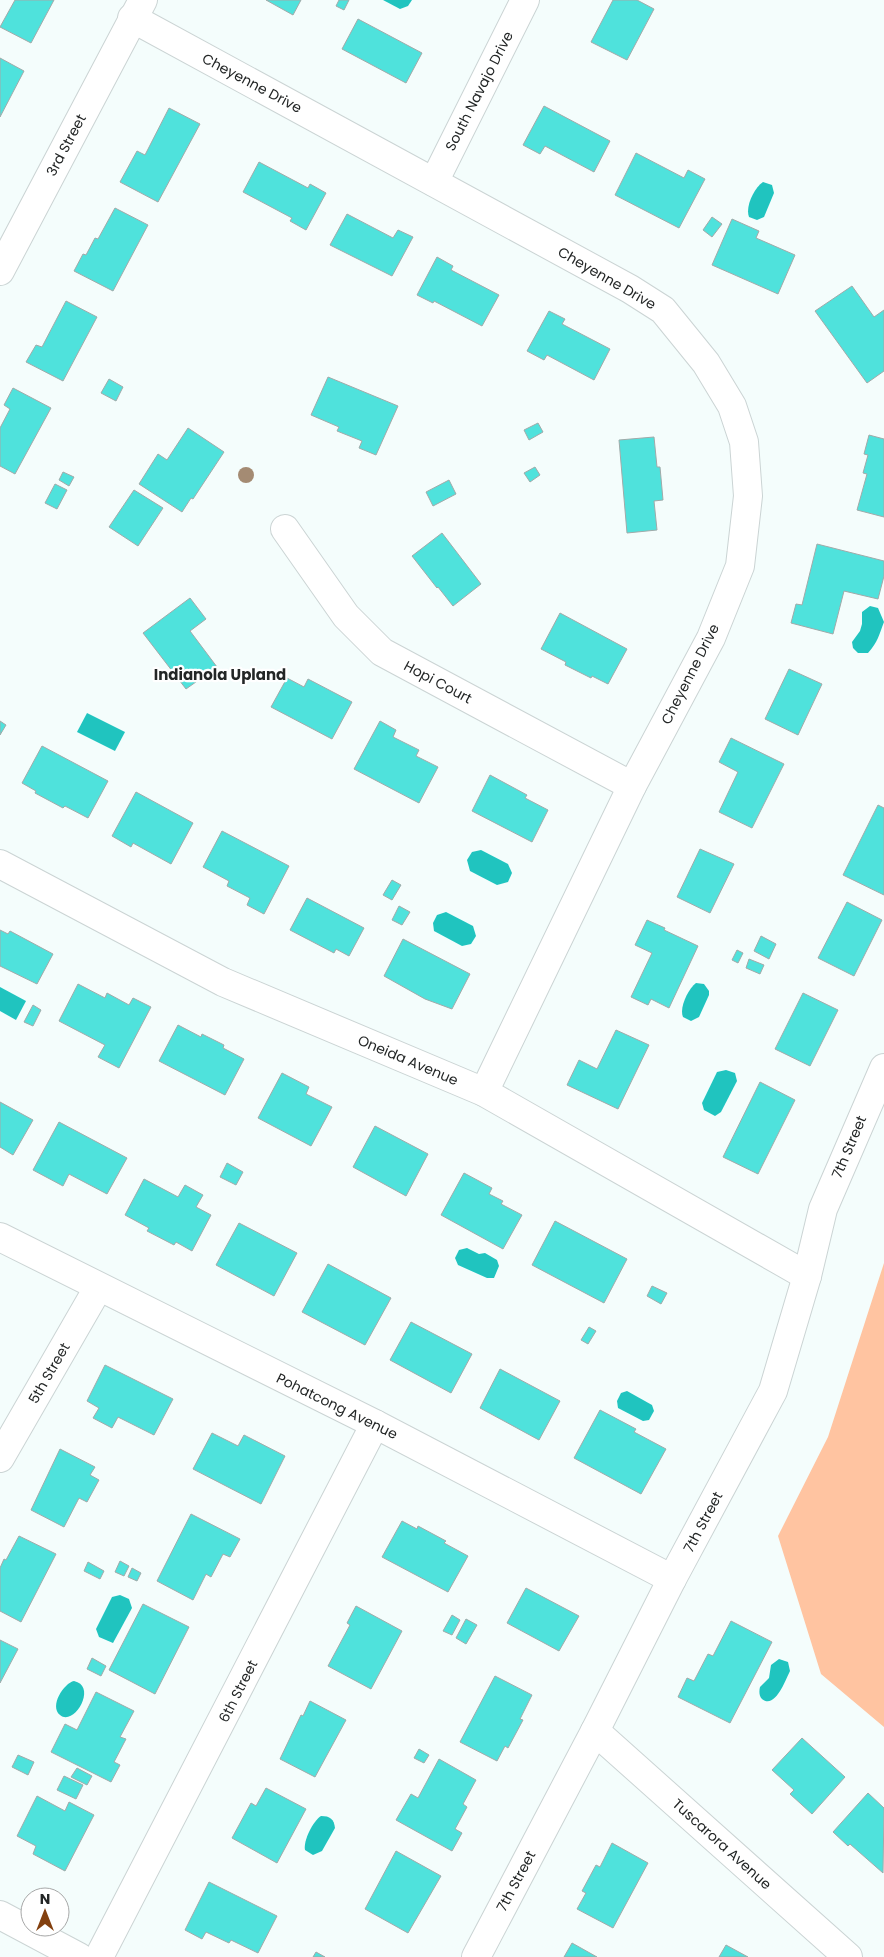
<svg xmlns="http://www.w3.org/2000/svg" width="884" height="1957" viewBox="0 0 884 1957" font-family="Poppins,sans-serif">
  <rect width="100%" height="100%" fill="#f4fdfc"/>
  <path fill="#ffc4a1" d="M884 1263V1727L821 1674 778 1536 828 1437Z"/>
  <g fill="#20c4bf">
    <path d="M383 0H412L408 6 400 9Z"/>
    <path d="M763 182 772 185 774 193 764 217 757 220 749 217C745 207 754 188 763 182Z"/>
    <path d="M870 606 878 608 884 622C879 635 878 642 868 653H858L853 648 852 642 860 631 862 624V612Z"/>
    <path d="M87 713 125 732 115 751 77 732Z"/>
    <path d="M481 850 508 864 512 873 508 882 497 885 470 871 467 860 472 852Z"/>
    <path d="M446 912 473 926 476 936 471 944 462 946 434 931 433 923 437 915Z"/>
    <path d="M696 983 704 984 709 991V995L699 1017 691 1021 683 1017C679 1008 688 989 696 983Z"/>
    <path d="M0 987 26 1001 16 1020 0 1011Z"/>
    <path d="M726 1070 735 1073 737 1081 721 1112 715 1116 704 1110 702 1103 717 1072Z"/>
    <path d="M467 1248 479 1254 485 1253 497 1260 499 1266 494 1278H487L458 1265 455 1258 459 1250Z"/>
    <path d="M627 1391 652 1405 654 1411 649 1420 643 1421 618 1408 617 1401 621 1393Z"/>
    <path d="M120 1595 129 1599 132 1608 113 1643 99 1637 96 1629 112 1597Z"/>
    <path d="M779 1659 788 1662 790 1671C786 1679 775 1710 762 1699 759 1696 759 1691 760 1687L769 1678 771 1665Z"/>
    <path d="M74 1681C98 1686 74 1727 60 1715 49 1706 64 1683 74 1681Z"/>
    <path d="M321 1816C330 1816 334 1819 335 1828L322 1851 313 1855 305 1850C303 1841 313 1821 321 1816Z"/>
  </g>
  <g fill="#4fe2dc" stroke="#a1aaa9">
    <path d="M15 0H54L31 43 0 27Z"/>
    <path d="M266 0H301L293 15Z"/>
    <path d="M339 0H349L344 10 336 6Z"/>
    <path d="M613 0H637L654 9 627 60 591 42Z"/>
    <path d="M358 19 422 53 406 83 342 49Z"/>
    <path d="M0 58 24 71 0 117Z"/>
    <path d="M544 106 610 141 594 172 545 146 540 154 523 145Z"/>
    <path d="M169 108 200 124 158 202 120 182 137 151 145 155Z"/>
    <path d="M636 153 684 178 688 170 705 179 679 228 615 195Z"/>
    <path d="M259 162 308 188 310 184 326 193 306 230 290 221 292 218 243 192Z"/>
    <path d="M115 208 148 225 113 291 74 271 83 254 86 255 95 238 98 239Z"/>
    <path d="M347 214 393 238 398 230 413 237 392 276 330 245Z"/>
    <path d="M712 217 722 224 712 237 703 230Z"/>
    <path d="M732 219 759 231 756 238 795 255 778 294 712 265Z"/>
    <path d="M437 257 453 266 451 270 499 295 482 326 434 301 433 303 417 295Z"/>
    <path d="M852 286 874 317 884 310V371L867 383 815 311Z"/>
    <path d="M66 301 97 317 63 381 26 362 36 345 42 347Z"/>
    <path d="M549 311 565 319 562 324 610 349 594 380 547 355 544 360 527 351Z"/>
    <path d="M328 377 398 406 376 455 359 448 362 441 337 431 339 427 311 415Z"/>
    <path d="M109 379 123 387 116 401 101 393Z"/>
    <path d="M13 388 51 408 15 474 0 466V428L10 409 4 405Z"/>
    <path d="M538 423 543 432 529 440 524 430Z"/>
    <path d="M188 428 224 452 193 499 191 498 182 512 139 484 158 454 167 460Z"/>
    <path d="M869 435 884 439V517L857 510 867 474 863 473 868 455 864 454Z"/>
    <path d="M654 437 657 467H660L663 500 654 501 657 530 627 533 619 440Z"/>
    <path d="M535 467 540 475 530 482 524 473Z"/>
    <path d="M63 472 74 477 69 486 59 480Z"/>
    <path d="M449 480 456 494 433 506 426 492Z"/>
    <path d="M55 484 67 490 57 509 45 503Z"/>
    <path d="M134 490 163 508 138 546 109 527Z"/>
    <path d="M442 533 481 584 453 606 438 587 437 588 412 556Z"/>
    <path d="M817 544 884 561V576L878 599 844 591 833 634 791 623 796 604 802 605Z"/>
    <path d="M190 598 206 619 190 631 217 667 186 689 143 633Z"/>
    <path d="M560 613 627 649 608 684 592 676 591 678 565 665 566 662 541 649Z"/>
    <path d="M789 669 822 684 798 735 765 719Z"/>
    <path d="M287 678 304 687 308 679 352 702 332 739 271 707Z"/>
    <path d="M0 721 6 725 0 735Z"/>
    <path d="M380 721 396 730 393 737 419 750 416 756 438 767 419 803 354 769Z"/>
    <path d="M731 738 784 764 752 828 719 812 738 772 719 762Z"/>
    <path d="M42 746 108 781 88 818 65 806 63 808 35 793 36 791 22 783Z"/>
    <path d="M490 775 527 795 525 798 548 810 532 842 472 811Z"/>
    <path d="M136 792 193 823 171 864 133 843 131 847 112 836Z"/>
    <path d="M878 805 884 808V895L843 875Z"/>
    <path d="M222 831 289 866 264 914 247 905 250 898 227 886 229 881 203 867Z"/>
    <path d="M700 849 734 864 710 913 677 897Z"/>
    <path d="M392 880 401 885 392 900 383 895Z"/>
    <path d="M307 898 364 928 349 956 336 949 334 953 290 930Z"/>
    <path d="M847 902 882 920 854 976 818 958Z"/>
    <path d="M399 906 410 912 402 925 392 920Z"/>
    <path d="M647 920 665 928 664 930 698 946 669 1008 651 999 648 1005 631 997 652 953 635 945Z"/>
    <path d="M0 930 8 934 10 931 53 954 37 984 0 966Z"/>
    <path d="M761 936 776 944 769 959 754 951Z"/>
    <path d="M403 939 470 974 452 1009 425 999 384 976Z"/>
    <path d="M737 950 743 953 738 963 732 960Z"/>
    <path d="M749 959 764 965 760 974 746 968Z"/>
    <path d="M78 984 105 998 107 993 129 1005 133 998 151 1007 119 1068 98 1057 105 1045 59 1021Z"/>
    <path d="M803 993 838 1010 810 1066 775 1049Z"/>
    <path d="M33 1005 41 1010 33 1026 24 1022Z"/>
    <path d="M178 1025 201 1037 202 1034 224 1045 223 1048 244 1059 225 1095 159 1061Z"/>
    <path d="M616 1030 649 1045 618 1109 567 1085 579 1060 597 1069Z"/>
    <path d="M282 1073 309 1087 306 1094 332 1107 311 1146 258 1118Z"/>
    <path d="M760 1082 795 1100 758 1174 723 1157Z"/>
    <path d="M0 1102 33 1120 13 1155 0 1147Z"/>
    <path d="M59 1122 127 1158 107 1194 69 1174 63 1186 33 1170Z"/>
    <path d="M375 1126 428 1154 406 1196 353 1167Z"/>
    <path d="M227 1163 243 1172 236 1185 220 1177Z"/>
    <path d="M464 1173 492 1188 489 1194 503 1201 501 1204 522 1215 503 1249 441 1215Z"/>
    <path d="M144 1179 178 1197 185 1185 203 1195 196 1207 211 1215 192 1251 176 1242 174 1245 147 1231 149 1228 125 1215Z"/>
    <path d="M555 1221 627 1259 604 1303 532 1265Z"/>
    <path d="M239 1223 297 1253 274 1296 216 1265Z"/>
    <path d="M328 1264 391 1298 365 1345 302 1312Z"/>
    <path d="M652 1286 667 1293 661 1304 647 1296Z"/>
    <path d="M411 1322 472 1354 451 1393 390 1360Z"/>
    <path d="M589 1327 596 1331 588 1344 581 1340Z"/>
    <path d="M105 1365 173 1399 154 1435 118 1417 112 1428 93 1418 99 1408 87 1401Z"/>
    <path d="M500 1369 560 1401 539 1440 480 1408Z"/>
    <path d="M600 1410 636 1429 634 1432 666 1449 641 1494 574 1458Z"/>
    <path d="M212 1433 238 1446 244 1435 285 1456 261 1504 193 1469Z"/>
    <path d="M60 1449 95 1467 90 1475 99 1480 87 1502 79 1498 64 1527 31 1510Z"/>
    <path d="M191 1514 240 1539 230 1557 223 1554 211 1577 206 1574 193 1600 157 1581Z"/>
    <path d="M402 1521 417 1529 418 1526 446 1541 444 1543 468 1556 448 1592 382 1557Z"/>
    <path d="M19 1536 56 1554 21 1622 0 1611V1568L4 1559 6 1560Z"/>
    <path d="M120 1561 129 1566 124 1576 115 1572Z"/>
    <path d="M88 1562 104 1571 100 1579 84 1571Z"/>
    <path d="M132 1568 141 1573 137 1581 128 1577Z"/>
    <path d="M526 1588 579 1616 559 1651 507 1623Z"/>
    <path d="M143 1604 189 1627 155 1694 109 1670Z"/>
    <path d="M356 1606 402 1631 371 1689 328 1666 350 1625 347 1623Z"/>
    <path d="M452 1615 460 1620 452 1635 443 1631Z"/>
    <path d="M466 1619 477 1625 466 1644 456 1638Z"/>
    <path d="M731 1621 772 1642 730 1723 678 1697 687 1678 694 1681 708 1654 713 1656Z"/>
    <path d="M0 1640 18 1649 0 1683Z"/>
    <path d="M92 1658 106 1666 101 1676 87 1669Z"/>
    <path d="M495 1676 532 1695 520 1719 523 1720 508 1748 505 1746 497 1761 460 1742Z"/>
    <path d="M96 1692 134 1711 120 1737 126 1739 114 1762 120 1765 111 1782 51 1752 65 1724 77 1730Z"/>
    <path d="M310 1701 346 1720 315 1777 280 1759 301 1715 303 1716Z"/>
    <path d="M802 1738 845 1777 812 1814 790 1794 794 1790 772 1770Z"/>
    <path d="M419 1749 429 1755 424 1763 414 1758Z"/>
    <path d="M18 1755 34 1762 28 1775 12 1767Z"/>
    <path d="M439 1759 476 1780 463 1804 467 1807 455 1829 462 1833 452 1851 396 1820 411 1794 418 1798Z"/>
    <path d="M77 1768 92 1776 87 1785 71 1777Z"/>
    <path d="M64 1776 83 1785 76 1799 57 1790Z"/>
    <path d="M266 1788 306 1809 277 1863 232 1838 251 1803 256 1806Z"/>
    <path d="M868 1793 884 1808 883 1873 850 1844 848 1846 833 1832Z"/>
    <path d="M37 1796 65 1811 69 1802 94 1815 65 1871 33 1854 36 1846 17 1836Z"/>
    <path d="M612 1843 648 1863 613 1928 577 1909 586 1893 582 1891 596 1865 600 1867Z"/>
    <path d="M396 1851 441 1876 408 1933 365 1909Z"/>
    <path d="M209 1882 277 1916 258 1953 231 1940 229 1943 206 1932 202 1939 185 1930Z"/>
    <path d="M572 1943 597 1957H564Z"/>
    <path d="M726 1945 748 1957H719Z"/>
    <path d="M316 1952 325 1957H313Z"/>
  </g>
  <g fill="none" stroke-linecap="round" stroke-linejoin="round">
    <defs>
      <g id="minor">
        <path d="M132 18 630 289 663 310 706 363 732 406 744 442 748 496 740 566 711 638 632 786 484 1092"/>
        <path d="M434 182 525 0"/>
        <path d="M0 271 143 0"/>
        <path d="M285 529 346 616 382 652 632 786"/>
        <path d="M0 864 223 982 484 1092 807 1276"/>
        <path d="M0 1237 375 1424 672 1579"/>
        <path d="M0 1458 98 1288"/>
        <path d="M595 1731 848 1957"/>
        <path d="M0 1915 79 1957"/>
        <path d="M99 1957 375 1424"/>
      </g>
      <path id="tertiary" d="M476 1957 595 1731 672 1579 773 1391 807 1276 823 1209 884 1068"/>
    </defs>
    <use href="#minor" stroke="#cbd4d4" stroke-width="30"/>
    <use href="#tertiary" stroke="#cbd4d4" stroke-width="30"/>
    <use href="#minor" stroke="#fff" stroke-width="28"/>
    <use href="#tertiary" stroke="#fff" stroke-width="28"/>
  </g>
  <circle fill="#a48b73" cx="246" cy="475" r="8"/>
  <g text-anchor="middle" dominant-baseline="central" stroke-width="4.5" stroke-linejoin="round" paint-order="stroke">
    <g font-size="14" fill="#232626" stroke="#fff">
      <text transform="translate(252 83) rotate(28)">Cheyenne Drive</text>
      <text transform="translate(479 91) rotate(-63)">South Navajo Drive</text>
      <text transform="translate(66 145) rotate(-62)">3rd Street</text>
      <text transform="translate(607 278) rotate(30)">Cheyenne Drive</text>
      <text transform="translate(690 674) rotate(-63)">Cheyenne Drive</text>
      <text transform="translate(438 682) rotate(28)">Hopi Court</text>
      <text transform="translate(408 1060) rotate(23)">Oneida Avenue</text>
      <text transform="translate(849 1147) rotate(-67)">7th Street</text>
      <text transform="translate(49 1373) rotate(-60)">5th Street</text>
      <text transform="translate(337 1406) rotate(26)">Pohatcong Avenue</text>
      <text transform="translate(703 1522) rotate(-62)">7th Street</text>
      <text transform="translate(238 1691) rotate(-63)">6th Street</text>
      <text transform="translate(722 1844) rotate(42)">Tuscarora Avenue</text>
      <text transform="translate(516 1881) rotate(-62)">7th Street</text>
    </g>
    <g font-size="15" font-weight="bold" fill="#232626" stroke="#fff">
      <text x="220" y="674">Indianola Upland</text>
    </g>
  </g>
  <g transform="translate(45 1912)"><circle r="24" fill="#ffffff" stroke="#a7a8a8"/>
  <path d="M0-4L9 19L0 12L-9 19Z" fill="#83400f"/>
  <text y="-8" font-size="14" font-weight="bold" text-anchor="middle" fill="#232626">N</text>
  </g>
</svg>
